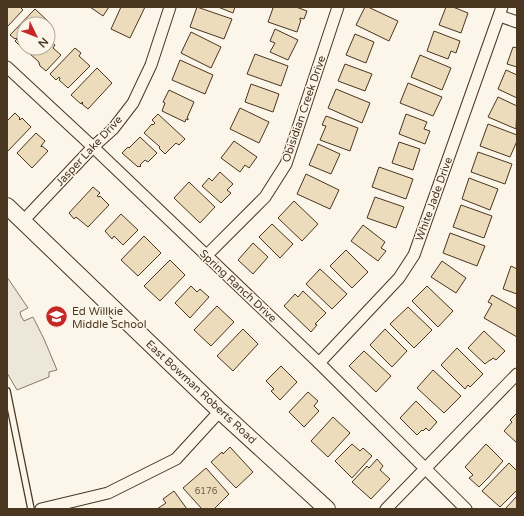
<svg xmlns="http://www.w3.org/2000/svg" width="524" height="516" viewBox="0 0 524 516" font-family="'Varela Round',sans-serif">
  <rect width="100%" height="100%" fill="#fbf6e9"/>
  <path fill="#ede7d9" stroke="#887966" d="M7 277 28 308 20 312 21 316 24 321 33 317 44 339 57 370 49 372V377L17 390 7 373Z"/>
  <g fill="#ecdcbc" stroke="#4a3520">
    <path d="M7 7H20L23 10 7 27Z"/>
    <path d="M90 7H109L103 16Z"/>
    <path d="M121 7H145L130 38 111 29Z"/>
    <path d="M197 7 232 19 224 39 190 27Z"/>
    <path d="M218 7H235L233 13Z"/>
    <path d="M271 7H296L307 11 304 19 300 18V20H301L297 32 268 22 273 8Z"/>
    <path d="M365 7H368L398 21 389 41 356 25Z"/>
    <path d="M446 7H453L468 13 461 33 439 25Z"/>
    <path d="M35 9 50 23 48 25V24H24V48H26L24 50 15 41 17 39 16 38 15 39 10 35Z"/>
    <path d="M275 29 298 40 288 60 270 52 275 43 270 41Z"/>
    <path d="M434 31 460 41 456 53 451 51 448 59 427 51Z"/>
    <path d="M191 32 221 47 211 68 181 53Z"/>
    <path d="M355 34 374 42 366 63 346 55Z"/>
    <path d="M48 39 55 45 53 48 61 55 46 71 40 66 39 63V62L30 54 35 48H48Z"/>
    <path d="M513 47 517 48V67L507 64Z"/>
    <path d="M75 48 81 53 79 56 90 66 68 88 59 80 60 79 59 77 56 80 50 74Z"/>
    <path d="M255 54 288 66 281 86 247 74Z"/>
    <path d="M420 55 451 68 442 90 411 77Z"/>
    <path d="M180 60 213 75 205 94 172 80Z"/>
    <path d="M345 64 372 74 365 91 338 81Z"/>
    <path d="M97 68 112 83 88 109 82 104 83 103 82 102 81 104 71 95Z"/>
    <path d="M506 70 517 75V98L498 89Z"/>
    <path d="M408 83 442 97 433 116 400 103Z"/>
    <path d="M251 84 279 94 273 112 245 102Z"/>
    <path d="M336 89 370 103 362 123 328 108Z"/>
    <path d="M169 90 194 102 187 118H188V120L186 119 185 122 162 111 165 103 163 102Z"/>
    <path d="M498 97 517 106 516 129 488 117Z"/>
    <path d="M240 108 269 122 259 143 230 129Z"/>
    <path d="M15 113 20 118 19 119 20 120 22 118 31 127 7 152V121Z"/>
    <path d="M158 114 185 139 179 145 176 143 165 154 159 148 160 147 144 133 152 124 153 125 155 123 152 120Z"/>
    <path d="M406 114 427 122 424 129 430 131 425 144 399 134Z"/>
    <path d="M326 116 358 128 350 151 320 140 326 126 322 125Z"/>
    <path d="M488 124 517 135V141L510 157 480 146Z"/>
    <path d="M36 133 45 141 41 146V147L42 146 48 151 32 168 17 153Z"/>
    <path d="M140 137 157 153 148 162 145 160 140 165 141 166 140 167 139 166 138 167 122 153 128 147 129 148Z"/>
    <path d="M234 141 257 157 249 168 245 165 240 172 221 158Z"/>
    <path d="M399 142 420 149 413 170 392 163Z"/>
    <path d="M318 144 340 154 331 174 309 165Z"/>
    <path d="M478 152 512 164 505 184 471 172Z"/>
    <path d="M379 167 413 179 406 199 372 187Z"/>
    <path d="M220 172 233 184 227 190 231 193 221 203 202 186 209 178 212 181Z"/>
    <path d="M306 174 339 190 330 209 297 194Z"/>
    <path d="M469 178 498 189 490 210 462 199Z"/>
    <path d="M189 182 215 207 200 223 174 198Z"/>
    <path d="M93 187 100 193 97 196 99 197 100 196 109 205 88 227 76 217 74 219 69 213Z"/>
    <path d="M375 197 404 207 396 228 367 218Z"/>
    <path d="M294 201 318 224 302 241 278 218Z"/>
    <path d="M461 205 492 216 484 238 453 227Z"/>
    <path d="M121 214 138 230 123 245 114 236 112 239 105 231Z"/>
    <path d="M272 224 293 244 280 258 259 237Z"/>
    <path d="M363 225 385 242 381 248 386 251 378 261 351 241Z"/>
    <path d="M450 233 485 246 477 266 443 253Z"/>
    <path d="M144 236 161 253 138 276 121 260Z"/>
    <path d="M253 243 268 257 253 274 238 260Z"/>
    <path d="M346 250 368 272 352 288 330 266Z"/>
    <path d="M170 260 185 275 160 301 144 286Z"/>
    <path d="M442 261 466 278 456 293 431 277Z"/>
    <path d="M511 266 517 269V294L503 289Z"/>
    <path d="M320 269 347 294 332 309 306 284Z"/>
    <path d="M191 286 197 292 200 289 209 297 190 318 175 303Z"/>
    <path d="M427 286 453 311 438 327 412 301Z"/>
    <path d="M303 291 326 313 315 324 317 325 311 332 284 306 295 294 298 297Z"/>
    <path d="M492 295 517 309V337L484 318 492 304 488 302Z"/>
    <path d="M217 306 234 322 211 346 194 330Z"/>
    <path d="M408 307 432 330 414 348 390 324Z"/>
    <path d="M243 329 258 344 233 371 217 356Z"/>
    <path d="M385 329 407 351 392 367 370 345Z"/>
    <path d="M484 331 505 351 496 360 493 358 491 360H490L485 364 468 348Z"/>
    <path d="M457 348 483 374 470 387 468 385 465 389 441 365Z"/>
    <path d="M364 351 391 376 376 392 349 366Z"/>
    <path d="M281 366 297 382 280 400 271 391 274 389 266 381Z"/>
    <path d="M433 370 461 396 444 413 417 388Z"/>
    <path d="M308 392 318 401 314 406 319 411 304 427 289 412Z"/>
    <path d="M416 401 437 422 429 431 426 428 423 431 422 430 417 435 400 418Z"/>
    <path d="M517 413V443L504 431 512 422 510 420Z"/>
    <path d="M333 417 350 433 328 457 311 441Z"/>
    <path d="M352 444 360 451 363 448 372 456 352 478 335 461Z"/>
    <path d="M486 444 503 461 488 478 479 487 469 478 473 475 465 467Z"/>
    <path d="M230 447 253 472 236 488 211 462 222 452 223 454Z"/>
    <path d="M377 459 383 466 380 470 390 479 371 499 352 482 367 466 369 468Z"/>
    <path d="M509 463 517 471V490L500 507 482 491Z"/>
    <path d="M206 468 229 494 214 509H202L183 488Z"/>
    <path d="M174 491 187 509H157L166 503 163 499Z"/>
    <path d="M517 496V509H505Z"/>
  </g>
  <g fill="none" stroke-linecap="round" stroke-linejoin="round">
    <defs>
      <path id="lane" d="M7 391 31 509"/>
      <g id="street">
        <path d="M500 16 517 22"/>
        <path d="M7 67 93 147 319 363 466 509"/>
        <path d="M23 221 93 147 113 129 133 103 151 65 170 7"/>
        <path d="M206 256 265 197 286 164 338 7"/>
        <path d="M319 363 399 278 414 255 502 7"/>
        <path d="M41 509 108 493 176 459 220 411"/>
        <path d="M386 509 517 374"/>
      </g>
      <path id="secondary" d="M7 206 220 411 327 509"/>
    </defs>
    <use href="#lane" stroke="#4a3520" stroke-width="8"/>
    <use href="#street" stroke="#4a3520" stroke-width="13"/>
    <use href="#secondary" stroke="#4a3520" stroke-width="18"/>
    <use href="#lane" stroke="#fbf6e9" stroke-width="5.5"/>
    <use href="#street" stroke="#fbf6e9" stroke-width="11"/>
    <use href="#secondary" stroke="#fbf6e9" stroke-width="16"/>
  </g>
  <defs>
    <symbol id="school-disc" viewBox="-11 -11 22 22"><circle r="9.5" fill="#c62828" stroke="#fbf6e9"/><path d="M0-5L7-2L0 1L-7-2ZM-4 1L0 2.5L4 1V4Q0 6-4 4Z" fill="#fff"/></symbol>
  </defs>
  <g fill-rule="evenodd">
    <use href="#school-disc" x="44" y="304" width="25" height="25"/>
  </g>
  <g text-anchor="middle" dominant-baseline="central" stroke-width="3" stroke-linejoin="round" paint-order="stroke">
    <g font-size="9" fill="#725f47">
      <text x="206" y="491">6176</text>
    </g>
    <g font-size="11" fill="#4a3520" stroke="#fbf6e9">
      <text transform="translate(304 109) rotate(-71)">Obisidian Creek Drive</text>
      <text transform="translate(89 151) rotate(-47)">Jasper Lake Drive</text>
      <text transform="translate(434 199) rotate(-70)">White Jade Drive</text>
      <text transform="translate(238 286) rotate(43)">Spring Ranch Drive</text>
      <text transform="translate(201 392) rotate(43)">East Bowman Roberts Road</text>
    </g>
    <g font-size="11" fill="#4a3520" stroke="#fbf6e9" text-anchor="start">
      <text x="72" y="311">Ed Willkie<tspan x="72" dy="13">Middle School</tspan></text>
    </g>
  </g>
  <rect width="524" height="516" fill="none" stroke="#4a3520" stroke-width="16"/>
  <g transform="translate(36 36) rotate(133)"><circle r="19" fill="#fbf6e9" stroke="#b4a999"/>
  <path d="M0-3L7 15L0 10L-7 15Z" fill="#c62828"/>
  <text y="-6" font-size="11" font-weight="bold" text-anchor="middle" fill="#4a3520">N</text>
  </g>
</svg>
